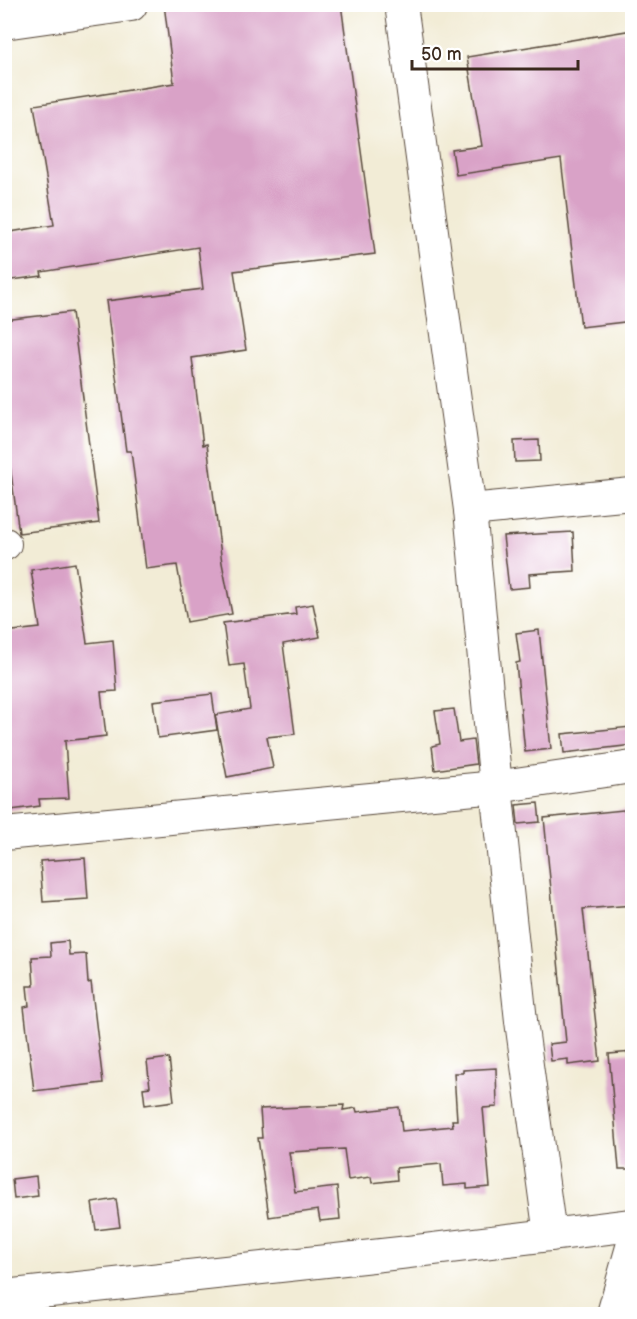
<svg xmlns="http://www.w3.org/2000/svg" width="637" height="1319" viewBox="0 0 637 1319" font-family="'Balsamiq Sans',sans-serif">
  <rect width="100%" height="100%" fill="#fff"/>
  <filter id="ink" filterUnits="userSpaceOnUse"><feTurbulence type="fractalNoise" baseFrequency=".0167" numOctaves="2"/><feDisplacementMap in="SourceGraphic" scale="12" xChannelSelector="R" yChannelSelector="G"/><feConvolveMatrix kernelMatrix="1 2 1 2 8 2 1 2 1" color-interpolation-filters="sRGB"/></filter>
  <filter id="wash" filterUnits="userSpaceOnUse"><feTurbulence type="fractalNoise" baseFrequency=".008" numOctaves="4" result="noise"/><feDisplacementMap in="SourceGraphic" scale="24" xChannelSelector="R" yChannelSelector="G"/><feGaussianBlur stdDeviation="1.35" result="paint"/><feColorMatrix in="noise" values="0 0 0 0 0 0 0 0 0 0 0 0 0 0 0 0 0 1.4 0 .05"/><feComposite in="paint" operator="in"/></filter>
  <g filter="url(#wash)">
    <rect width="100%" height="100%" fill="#f2ecd6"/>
    <g id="blocks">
      <g fill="#d9a2c7">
        <path d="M164 4H341L375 254 234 271 246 350 192 358 203 445 207 444 222 563 232 614 187 622 177 565 146 569 131 451H126L106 301 203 289 198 247 41 272 42 276 4 281V233L54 225 34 105 174 83Z"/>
        <path d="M633 30V321L581 327 561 159 456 175 452 150 482 146 467 57Z"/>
        <path d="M72 312 99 523 19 533 4 420V320Z"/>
        <path d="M539 440 540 461 515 462 514 441Z"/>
        <path d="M573 532 575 571 529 574 530 587 509 589 503 536Z"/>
        <path d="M75 563 87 643 113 640 117 691 101 692 106 736 65 741 69 798 39 799 40 806 4 811V632L40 628 31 570Z"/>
        <path d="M313 604 320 637 283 644 295 734 267 737 273 768 227 777 215 715 250 709 244 664 229 666 223 623 296 614 295 607Z"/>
        <path d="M539 630 551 749 525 752 516 663 520 662 516 633Z"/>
        <path d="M212 694 217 730 158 738 153 701Z"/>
        <path d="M454 709 459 742 473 740 476 764 435 770 432 746 440 744 435 711Z"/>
        <path d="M631 727 633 745 564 753 562 734Z"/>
        <path d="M538 803 540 822 518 824 516 805Z"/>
        <path d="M633 809V905L583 909 600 1061 568 1065V1059L551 1061 549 1044 566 1042 544 818Z"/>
        <path d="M85 858 88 899 43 902 40 861Z"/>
        <path d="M68 941 69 955 86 954 88 983 91 982 103 1083 34 1091 24 1007 29 1006 27 986H34L32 957 51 956 50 943Z"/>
        <path d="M633 1052V1169H619L609 1054Z"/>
        <path d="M169 1058 174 1101 145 1105 143 1088 150 1087 147 1061Z"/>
        <path d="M496 1068 497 1107 483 1108 490 1187 467 1189V1184L443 1186 441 1164 396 1168 397 1180 372 1183 371 1177 348 1180 344 1149 289 1152 295 1192 337 1187 340 1219 320 1221 318 1210 269 1217 258 1138H262L260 1109 344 1105 343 1110 356 1108 357 1112 399 1107 402 1131 453 1126 452 1120H457L454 1073H463V1070Z"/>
        <path d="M36 1176 38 1196 14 1199 12 1179Z"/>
        <path d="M116 1199 120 1227 96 1230 92 1203Z"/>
      </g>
    </g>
  </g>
  <g filter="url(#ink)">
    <use href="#blocks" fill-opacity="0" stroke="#56473a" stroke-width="1.5"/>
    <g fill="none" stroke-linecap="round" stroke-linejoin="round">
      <defs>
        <g id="minor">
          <path d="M401 4 470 510 496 787 521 1021 550 1235"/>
          <path d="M4 23 131 5"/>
          <path d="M470 510 632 494"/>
          <path d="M4 544H5"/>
          <path d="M4 834 496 787 632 767"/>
          <path d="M4 1296 400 1253 632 1225"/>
          <path d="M613 1314 632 1247"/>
        </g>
      </defs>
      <use href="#minor" stroke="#56473a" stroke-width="34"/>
      <use href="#minor" stroke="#fff" stroke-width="32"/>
    </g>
  </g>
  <rect width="637" height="1319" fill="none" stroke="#fff" stroke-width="24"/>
  <path d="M412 60v9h166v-9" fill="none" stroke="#3b2a1e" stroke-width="3"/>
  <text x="421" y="60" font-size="18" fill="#3b2a1e" stroke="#ffffff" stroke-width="4.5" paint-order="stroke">50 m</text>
</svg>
